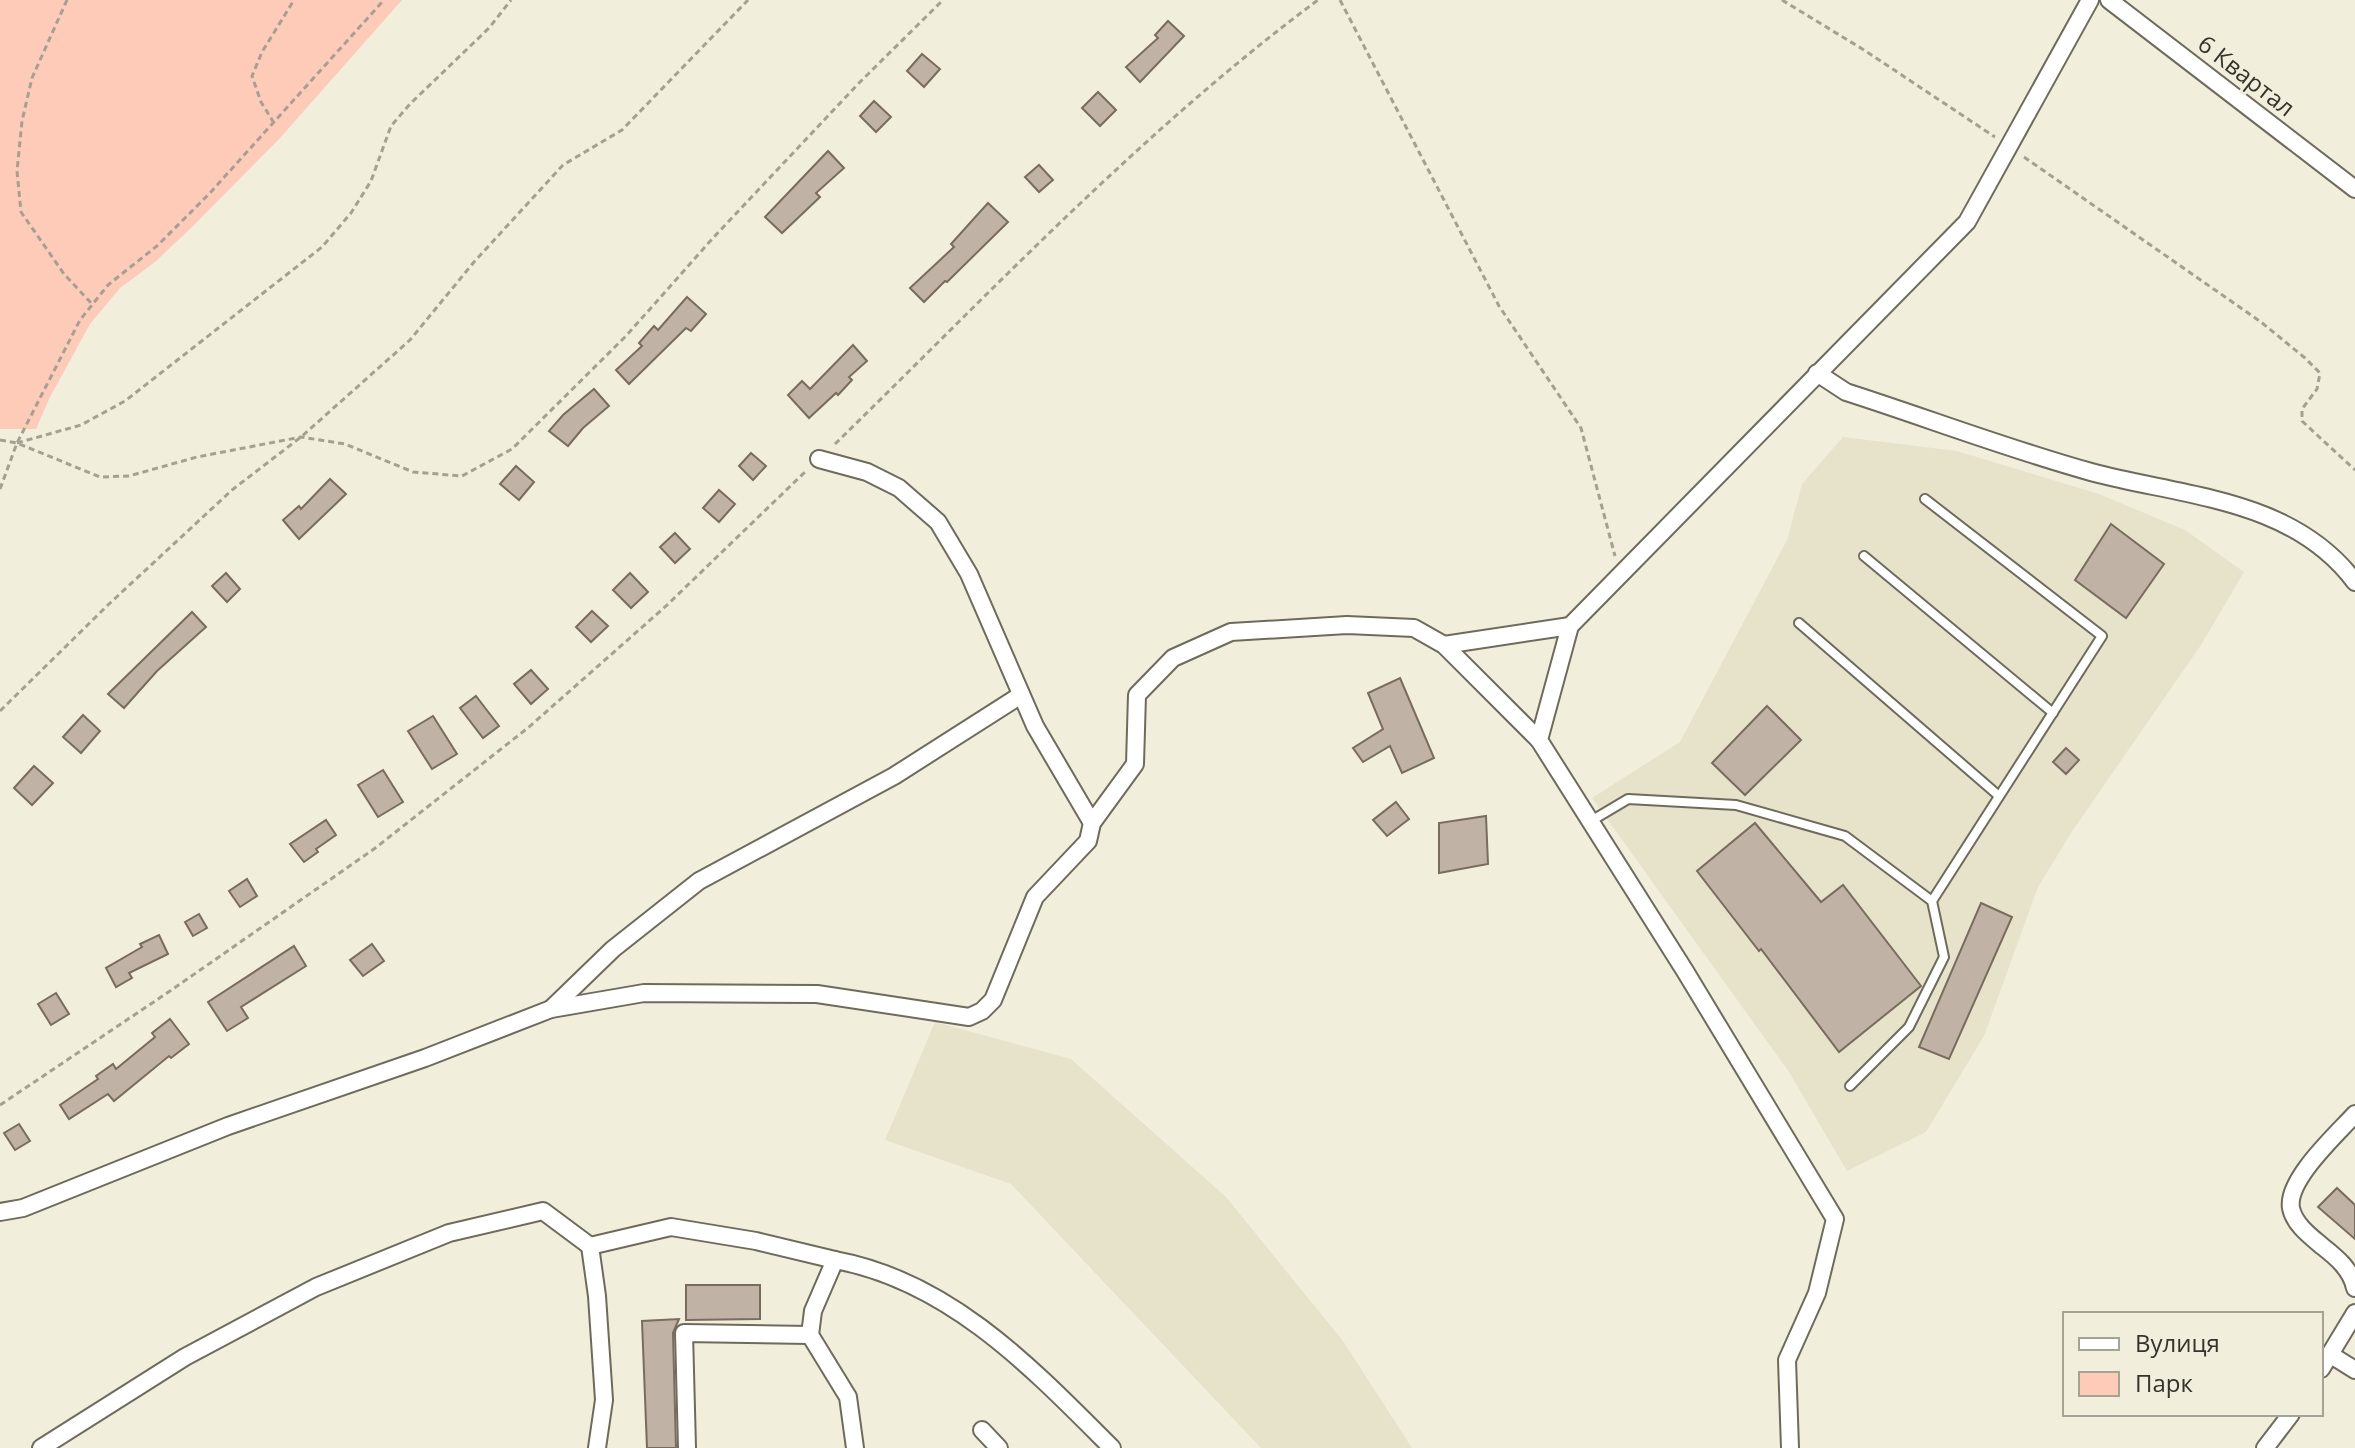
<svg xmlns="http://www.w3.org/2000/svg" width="2355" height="1448" viewBox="0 0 2355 1448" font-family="'Open Sans',sans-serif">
  <rect width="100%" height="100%" fill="#f1eedb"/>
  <g fill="#e7e3ca">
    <path d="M1843 437 1957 451 2099 494 2185 530 2244 572 2201 645 2073 830 2038 887 1984 1036 1926 1132 1847 1171 1789 1072 1592 798 1680 742 1787 540 1802 484Z"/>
    <path d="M935 1022 1071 1059 1226 1197 1343 1341 1412 1448H1261L1011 1184 885 1140Z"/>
  </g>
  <path fill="#fdcbb8" d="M0 0H402L280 138 192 227 155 262 120 288 90 324 50 397 36 429H0Z"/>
  <g fill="#c0b3a5" stroke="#786c5f" stroke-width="2">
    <path d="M1168 21 1184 36 1140 82 1126 67 1158 38 1155 35Z"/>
    <path d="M922 54 940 69 924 87 907 71Z"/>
    <path d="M1098 92 1116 110 1100 126 1082 108Z"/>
    <path d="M874 101 891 117 876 132 860 116Z"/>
    <path d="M828 151 844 168 816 193 820 197 782 233 765 217Z"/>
    <path d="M1039 165 1053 180 1039 192 1025 177Z"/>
    <path d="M988 203 1008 222 947 282 945 281 924 302 910 288 954 247 951 244Z"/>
    <path d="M687 297 706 314 691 331 686 328 629 384 616 370 642 346 639 343 654 326 658 330Z"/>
    <path d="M853 345 867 361 849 377 852 380 838 395 836 393 809 418 788 395 802 381 810 389Z"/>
    <path d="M594 389 609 406 583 428 568 446 549 431 563 415Z"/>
    <path d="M751 453 766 466 753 480 739 466Z"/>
    <path d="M516 466 534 482 519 500 500 484Z"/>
    <path d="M330 479 346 494 299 539 283 520 299 506 301 509Z"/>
    <path d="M719 490 735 504 719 522 703 508Z"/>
    <path d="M2111 524 2164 564 2126 618 2075 580Z"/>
    <path d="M675 533 690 549 675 563 660 547Z"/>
    <path d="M226 573 240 589 227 602 212 586Z"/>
    <path d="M630 573 648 592 631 608 613 590Z"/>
    <path d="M592 611 608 626 591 642 576 627Z"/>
    <path d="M192 612 206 627 157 671 124 708 108 694Z"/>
    <path d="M531 670 548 689 531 704 514 684Z"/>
    <path d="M1400 678 1434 758 1402 773 1390 746 1363 762 1353 748 1383 729 1368 693Z"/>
    <path d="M476 696 499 726 483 738 460 708Z"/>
    <path d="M1767 706 1801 740 1745 795 1712 763Z"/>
    <path d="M83 715 100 731 81 753 63 737Z"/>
    <path d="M433 716 457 754 432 769 408 731Z"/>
    <path d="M2066 748 2079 760 2066 774 2053 762Z"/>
    <path d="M34 766 53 783 32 805 14 788Z"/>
    <path d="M383 770 403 802 378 817 358 785Z"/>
    <path d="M1396 802 1409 819 1387 836 1373 820Z"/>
    <path d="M1486 816 1488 864 1439 873V823Z"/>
    <path d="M326 820 336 835 316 849 318 852 304 862 290 844Z"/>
    <path d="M1755 823 1821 902 1843 885 1921 986 1839 1052 1761 949 1759 951 1697 871Z"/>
    <path d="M247 879 257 896 240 907 229 891Z"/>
    <path d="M1981 903 2012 917 1949 1059 1919 1047Z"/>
    <path d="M199 914 207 928 193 936 185 922Z"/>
    <path d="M159 935 168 954 129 973 132 978 116 987 106 968 142 947 140 944Z"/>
    <path d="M372 944 384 961 363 976 350 960Z"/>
    <path d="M294 946 306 966 241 1007 248 1018 227 1031 208 1002Z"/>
    <path d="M56 993 69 1014 51 1025 38 1004Z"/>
    <path d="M170 1019 189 1044 171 1058 169 1056 114 1101 108 1094 69 1119 60 1105 98 1079 96 1076 113 1064 116 1069 155 1037 152 1033Z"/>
    <path d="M19 1124 30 1141 15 1150 4 1133Z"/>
    <path d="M2337 1188 2355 1205V1239L2318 1207Z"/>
    <path d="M686 1285H760V1319L686 1320Z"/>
    <path d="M679 1319 673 1333 676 1448H647L642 1321Z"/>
  </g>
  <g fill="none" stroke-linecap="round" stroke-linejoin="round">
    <defs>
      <g id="lane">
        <path d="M1925 499 2102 636 1932 901"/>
        <path d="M1864 556 2053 713"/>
        <path d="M1799 623 1999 796"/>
        <path d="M1591 821 1628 799 1736 805 1845 836 1932 901 1944 957 1909 1027 1850 1086"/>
      </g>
      <g id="street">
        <path d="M2109 0 2355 189"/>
        <path d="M1817 373 1846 392C1927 418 2008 449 2091 472 2184 497 2292 498 2355 582"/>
        <path d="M819 459 867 472 899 488 938 522 969 574 1035 726 1092 823"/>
        <path d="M1444 645 1570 626"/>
        <path d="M551 1009 613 949 699 881 894 776 1021 695"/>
        <path d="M2355 1114C2337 1134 2286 1180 2291 1208 2294 1224 2310 1236 2322 1246 2336 1257 2351 1269 2355 1288"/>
        <path d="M0 1212 23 1208 228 1126 425 1058 551 1009 644 993 817 994 969 1017 982 1011 993 1000 1035 897 1088 841 1092 823 1135 764 1137 695 1173 658 1231 632 1347 625 1414 628 1444 645 1539 740"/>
        <path d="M590 1246 597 1296 604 1400 597 1448"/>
        <path d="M2331 1355 2355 1370"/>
        <path d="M2321 1369 2355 1313"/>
        <path d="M982 1430 999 1448"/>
        <path d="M41 1448 185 1357 316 1287 449 1233 543 1211 590 1246 671 1227 756 1241 835 1260"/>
        <path d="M687 1448 684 1333 810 1335"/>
        <path d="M855 1448 848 1397 810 1335 813 1311 835 1260C950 1281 1033 1369 1112 1448"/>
        <path d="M1790 1448 1787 1360 1817 1293 1835 1219 1685 971 1539 740 1570 626 1967 222 2090 0"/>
        <path d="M2265 1448 2291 1414"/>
      </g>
    </defs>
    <use href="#lane" stroke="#6e6b5b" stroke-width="12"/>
    <use href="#street" stroke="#6e6b5b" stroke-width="20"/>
    <g stroke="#a4a193" stroke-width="3" stroke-dasharray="6 4" stroke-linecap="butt">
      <path d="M67 0 32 78 22 121 17 171 21 212 64 274 92 304"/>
      <path d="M1340 0 1499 306 1581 428 1615 556"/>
      <path d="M1782 0 1864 50 1995 137"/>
      <path d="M274 123 261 102 252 76 262 52 294 0"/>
      <path d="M2024 157 2261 322 2305 358 2320 373 2317 389 2302 409V421L2355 470"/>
      <path d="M0 440 17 443 100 477 129 476 197 457 301 437 345 444 413 472 462 476 512 449 626 336 713 238 859 83 943 0"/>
      <path d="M17 443 81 425 125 401 322 247 351 213 371 181 391 126 410 104 489 28 511 0"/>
      <path d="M835 444C991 292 1143 130 1318 0"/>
      <path d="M0 489 17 443 80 320 108 285 158 245 209 194 384 0"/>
      <path d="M0 711 109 604 232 490 301 437 410 340 474 262 563 165 622 130 748 0"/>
      <path d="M0 1105 170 991 374 849 529 727 666 606 806 471"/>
    </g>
    <use href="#lane" stroke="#fff" stroke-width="8"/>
    <use href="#street" stroke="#fff" stroke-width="16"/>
  </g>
  <g text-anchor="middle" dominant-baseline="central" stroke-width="6" stroke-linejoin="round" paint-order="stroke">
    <g font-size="24" fill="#34332c" stroke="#f1eedb">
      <text transform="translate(2247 75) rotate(38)">6 Квартал</text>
    </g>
  </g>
  <rect x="2063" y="1312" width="260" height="104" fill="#f1eedb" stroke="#a5a395" stroke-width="2"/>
  <rect x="2079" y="1338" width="40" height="12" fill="#ffffff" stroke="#a5a395" stroke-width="2"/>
  <text x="2135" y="1352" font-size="24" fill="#34332c">Вулиця</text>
  <rect x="2079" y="1372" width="40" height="24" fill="#fdcbb8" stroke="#a5a395" stroke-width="2"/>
  <text x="2135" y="1392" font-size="24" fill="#34332c">Парк</text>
</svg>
